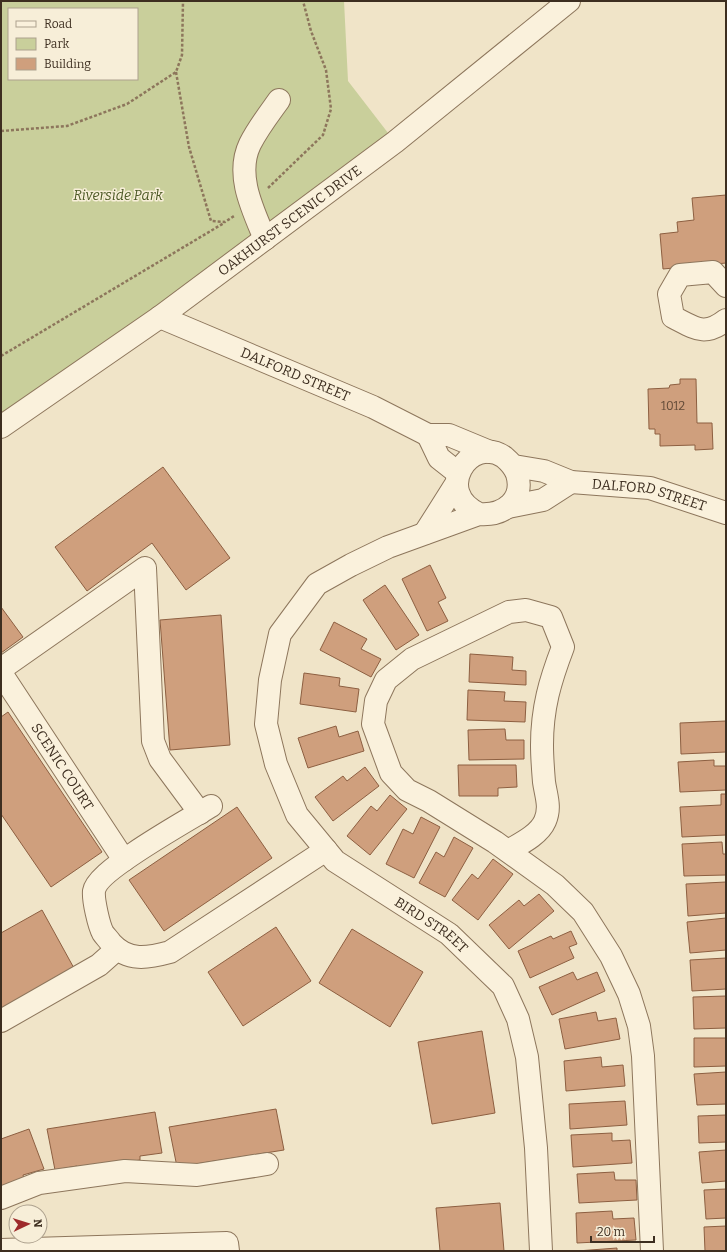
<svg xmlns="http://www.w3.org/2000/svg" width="727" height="1252" viewBox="0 0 727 1252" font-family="Bitter,serif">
  <rect width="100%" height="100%" fill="#f0e4c8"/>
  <path fill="#c9cf9b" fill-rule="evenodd" d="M1 1H344L348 81 395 142 1 420ZM9 9H137V79H9Z"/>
  <g fill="#cf9f7d" stroke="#8d5f41">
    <path d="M726 195V263L663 269 660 234 678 232 677 222 694 220 692 198Z"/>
    <path d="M680 379H696L697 423H712L713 449 695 450V445L660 446V434H655V429H649L648 389 669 388 670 385 680 384Z"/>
    <path d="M163 467 230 558 186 590 152 543 87 591 55 547Z"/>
    <path d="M430 565 446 598 438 602 448 621 427 631 402 579Z"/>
    <path d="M385 585 419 635 396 650 363 600Z"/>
    <path d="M1 607 23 637 1 653Z"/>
    <path d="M221 615 230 745 170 750 160 620Z"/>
    <path d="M334 622 367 639 361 649 381 659 371 677 320 650Z"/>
    <path d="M470 654 513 657 512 670 526 671V685L469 682Z"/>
    <path d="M304 673 340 678 339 686 359 689 356 712 300 704Z"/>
    <path d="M468 690 505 692 504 701 526 702 525 722 467 720Z"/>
    <path d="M8 712 102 852 51 887 1 814V717Z"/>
    <path d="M726 721V752L681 754 680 723Z"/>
    <path d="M336 726 339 737 358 731 364 751 308 768 298 738Z"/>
    <path d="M505 729 506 740H524V759L469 760 468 730Z"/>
    <path d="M714 760V766H726V790L680 792 678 762Z"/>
    <path d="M458 765H516L517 787 498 788V796H459Z"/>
    <path d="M365 767 379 786 333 821 315 797 343 776 347 781Z"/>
    <path d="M721 794H726V835L682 837 680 807 721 805Z"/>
    <path d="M390 795 407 809 370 855 347 836 371 806 377 811Z"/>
    <path d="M237 807 272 858 164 931 129 880Z"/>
    <path d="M421 817 440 827 414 878 386 864 403 829 413 834Z"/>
    <path d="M454 837 473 848 445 897 419 883 436 852 444 857Z"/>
    <path d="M722 842 723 854H726V875L684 876 682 844Z"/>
    <path d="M493 859 513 874 478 920 452 900 472 874 478 879Z"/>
    <path d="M726 882V913L688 916 686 884Z"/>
    <path d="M539 894 554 911 509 949 489 925 519 900 524 906Z"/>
    <path d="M42 910 75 970 1 1010V933Z"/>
    <path d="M726 918V950L690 953 687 922Z"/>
    <path d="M276 927 311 981 243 1026 208 972Z"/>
    <path d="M352 929 423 972 390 1027 319 983Z"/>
    <path d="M571 931 577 944 569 947 574 958 530 978 518 951 551 936 553 939Z"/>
    <path d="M726 958V989L692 991 690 960Z"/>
    <path d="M573 972 577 980 597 972 605 991 552 1015 539 987Z"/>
    <path d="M726 996V1028L694 1029 693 997Z"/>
    <path d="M596 1012 598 1021 616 1018 620 1039 565 1049 559 1019Z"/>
    <path d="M482 1031 495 1113 432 1124 418 1042Z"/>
    <path d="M694 1038H726V1066L694 1067Z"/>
    <path d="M601 1057 602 1067 623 1065 625 1086 566 1091 564 1061Z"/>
    <path d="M726 1072V1104L697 1105 694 1074Z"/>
    <path d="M625 1101 627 1125 570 1129 569 1104Z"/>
    <path d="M276 1109 284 1150 177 1167 169 1127Z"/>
    <path d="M155 1112 162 1153 140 1156V1160L78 1170 77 1166 55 1170 47 1129Z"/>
    <path d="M726 1115V1142L699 1143 698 1116Z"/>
    <path d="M29 1129 44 1169 23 1175 24 1179 1 1187V1139Z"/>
    <path d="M612 1133V1141L630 1140 632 1163 573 1167 571 1135Z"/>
    <path d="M726 1150V1181L702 1183 699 1152Z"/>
    <path d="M614 1172 615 1180H636L637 1200 579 1203 577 1174Z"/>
    <path d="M726 1189V1218L706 1219 704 1190Z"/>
    <path d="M500 1203 504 1251H440L436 1208Z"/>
    <path d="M612 1211 613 1219 634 1218 636 1240 577 1243 576 1213Z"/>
    <path d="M726 1226V1251H705L704 1227Z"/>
    <path d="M617 1248V1251H577Z"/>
  </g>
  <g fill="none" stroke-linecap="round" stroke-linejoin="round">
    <defs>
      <g id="minor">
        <path d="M265 239C253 210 235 175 250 144 258 128 269 114 279 100"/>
        <path d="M726 286 713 272 680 275 669 294 673 317C695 328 704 337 726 320"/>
        <path id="s1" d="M160 317 373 407 428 435H449L490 452"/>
        <path id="s2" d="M1 427 160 317 395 142 569 1"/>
        <path d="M428 435 439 458 458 473"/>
        <path id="s3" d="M514 466 544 471 571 482 650 488 726 513"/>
        <path d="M508 507 543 500 571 482"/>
        <path id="s4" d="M479 514C432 492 470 434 504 457 510 462 514 466 517 474 525 500 504 516 479 514L388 547 351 565 317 584 280 634 270 680 266 724 276 764 297 815 335 861 449 934 503 986 518 1019 527 1057 536 1148 541 1251"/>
        <path d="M425 533 456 484"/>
        <path d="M1 669 145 568 153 741 160 759 200 813"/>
        <path id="s5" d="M1 673 124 860"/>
        <path d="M211 806C190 819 97 870 94 891 93 900 99 926 103 933 105 936 109 940 111 943 128 962 148 958 170 952L326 850"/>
        <path d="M508 851C520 844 539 835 545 821 551 807 546 796 544 782 543 770 542 757 542 745 542 708 550 681 563 647L551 617 526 610 509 612 412 659 386 680 376 701 373 724 391 773 407 790 429 801 495 842 555 885 583 912 611 956 629 994 639 1026 643 1056 652 1251"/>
        <path d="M1 1021 99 965 117 949"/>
        <path d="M1 1198 39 1183 125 1171 197 1175 267 1164"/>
        <path d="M1 1250 227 1243 228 1251"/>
      </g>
    </defs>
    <use href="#minor" stroke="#8d765c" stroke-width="24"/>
    <g stroke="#8d765c" stroke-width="2.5" stroke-dasharray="3 2" stroke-linecap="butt">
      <path d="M176 72 189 147 211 221 225 222 234 216"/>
      <path d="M1 131 67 126 127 104 176 72 182 55 183 1"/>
      <path d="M268 188 323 135 331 109 326 70 311 31 303 1"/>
      <path d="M1 356 224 223"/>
    </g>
    <use href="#minor" stroke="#faf1dc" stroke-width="22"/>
  </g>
  <g text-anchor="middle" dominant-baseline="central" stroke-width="3" stroke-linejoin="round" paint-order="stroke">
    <g font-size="12" fill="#624a37">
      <text x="673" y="406">1012</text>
    </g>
    <g font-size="14" font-style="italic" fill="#4d5a26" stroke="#f7eed8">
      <text x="118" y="195">Riverside Park</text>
    </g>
    <g font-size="14" fill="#3d2e20" stroke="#f7eed8">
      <text stroke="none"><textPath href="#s2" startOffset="355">OAKHURST SCENIC DRIVE</textPath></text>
      <text stroke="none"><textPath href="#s1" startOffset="147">DALFORD STREET</textPath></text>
      <text stroke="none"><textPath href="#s3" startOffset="139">DALFORD STREET</textPath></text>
      <text stroke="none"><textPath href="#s5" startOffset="112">SCENIC COURT</textPath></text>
      <text stroke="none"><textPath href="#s4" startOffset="796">BIRD STREET</textPath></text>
    </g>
  </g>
  <rect width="727" height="1252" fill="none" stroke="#3d2e20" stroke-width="4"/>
  <rect x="8" y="8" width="130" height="72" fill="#f7eed8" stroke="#ada18e"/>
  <rect x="16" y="21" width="20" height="6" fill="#faf1dc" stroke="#ada18e"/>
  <text x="44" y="28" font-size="12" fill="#3d2e20">Road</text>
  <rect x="16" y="38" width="20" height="12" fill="#c9cf9b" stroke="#ada18e"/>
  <text x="44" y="48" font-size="12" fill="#3d2e20">Park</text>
  <rect x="16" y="58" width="20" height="12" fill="#cf9f7d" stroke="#ada18e"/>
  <text x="44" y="68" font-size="12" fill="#3d2e20">Building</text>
  <g transform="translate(28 1224) rotate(86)"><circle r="19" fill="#f7eed8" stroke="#ada18e"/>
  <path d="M0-3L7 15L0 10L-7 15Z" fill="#9e2a2b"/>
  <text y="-6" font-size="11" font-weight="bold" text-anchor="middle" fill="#3d2e20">N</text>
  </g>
  <path d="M591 1236v6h63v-6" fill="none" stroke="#3d2e20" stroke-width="2"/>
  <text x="597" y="1236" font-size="12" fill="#3d2e20" stroke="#f7eed8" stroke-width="3" paint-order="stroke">20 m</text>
</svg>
